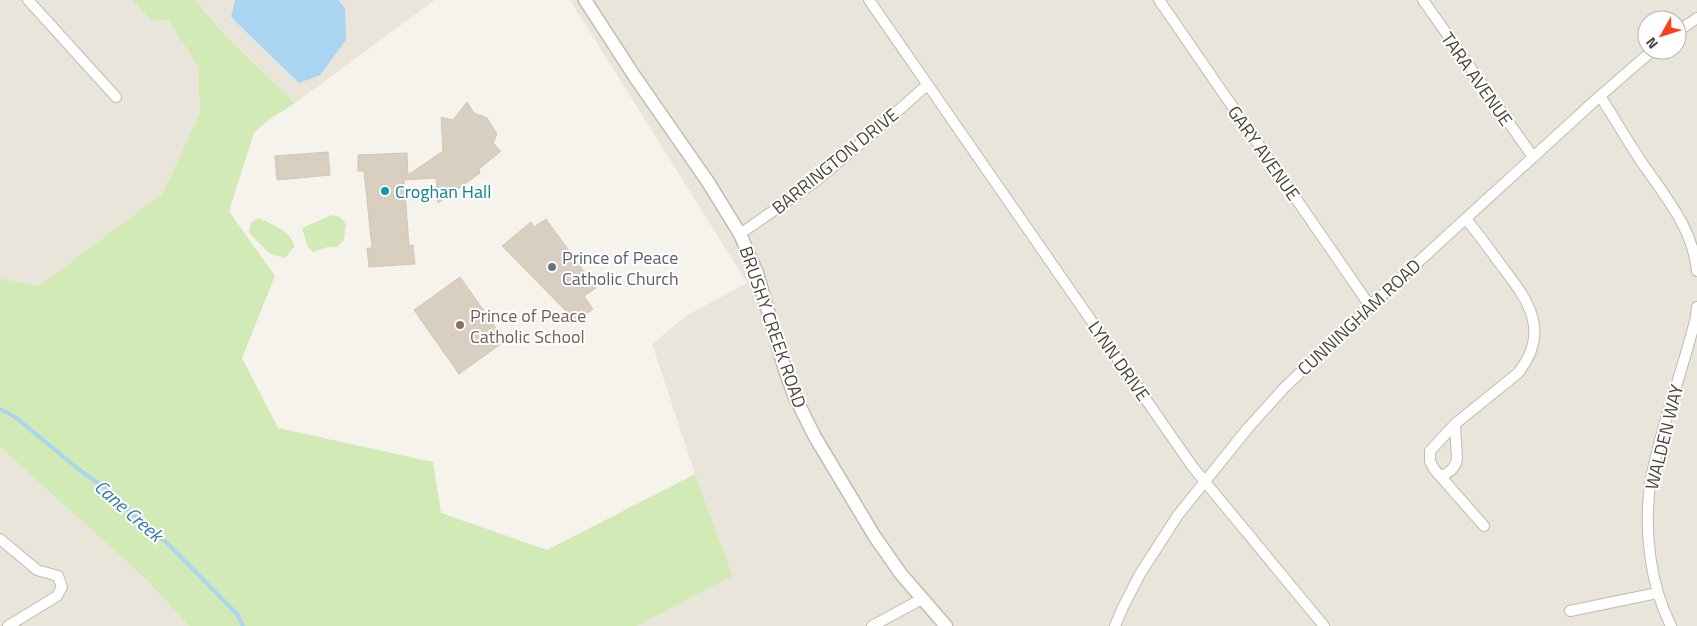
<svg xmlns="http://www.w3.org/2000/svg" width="1697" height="626" viewBox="0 0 1697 626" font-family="'Titillium Web',sans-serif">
  <rect width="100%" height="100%" fill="#f6f3ec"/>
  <g fill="#eae5da" fill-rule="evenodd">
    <path d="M0 0H132L152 21 168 20 198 66 200 113 162 194 39 286 0 278Z"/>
    <path d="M195 0H435L295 103 226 36Z"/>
    <path d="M570 0H1697V626H636L733 576 695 474 652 344 686 316 747 283ZM1647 20H1677V50H1647Z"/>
    <path d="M0 447 148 581 189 626H0Z"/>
  </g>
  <g fill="#d2eab5">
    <path d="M132 0H195L226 36 295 103 267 121 254 133 229 211 275 276 242 358 278 428 433 462 441 513 547 550 695 474 733 576 636 626H189L148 581 0 447V278L39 286 162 194 200 113 198 66 168 20 152 21Z"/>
    <path d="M332 215 340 217 346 224 344 240 337 247H328L313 252 308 247 302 228Z"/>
    <path d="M259 218C273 225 289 230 295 246L285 258 270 254 249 233 251 222Z"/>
  </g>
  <path fill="#a9d4f2" d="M235 0H338L345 8 346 40 320 75 299 83 231 17Z"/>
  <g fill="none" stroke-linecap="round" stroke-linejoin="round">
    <path stroke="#a9d4f2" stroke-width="4" d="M0 409 15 417 82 472 103 486 132 514 166 542 237 614 243 626"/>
  </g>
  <g fill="#d8cfc1" stroke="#d3c7b4">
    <path d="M467 102 474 113 487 118 497 134 493 143 501 151 479 169 480 173 438 203 436 178 404 180 409 246 413 245 415 264 369 267 367 248H372L364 171H358V155L407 153 408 175 443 151 441 117 453 120Z"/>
    <path d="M328 152 330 175 277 180 275 156Z"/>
    <path d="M546 219 596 288 584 296 593 309 576 321 502 246 531 222 534 227Z"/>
    <path d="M460 277 505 341 459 374 414 310Z"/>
  </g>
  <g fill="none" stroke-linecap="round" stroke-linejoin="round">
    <defs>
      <g id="minor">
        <path d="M28 0 116 97"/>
        <path d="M869 0 1192 466 1324 626"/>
        <path d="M1159 0 1370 306"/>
        <path d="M1423 0 1533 157"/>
        <path d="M1677 32 1697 18"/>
        <path d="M1600 96C1615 119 1629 144 1645 167 1668 200 1693 230 1697 271"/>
        <path d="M1466 219C1479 235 1491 251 1503 268 1530 302 1550 333 1518 373L1455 424 1430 451V461L1434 469 1484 526"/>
        <path d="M740 234 816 181 873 133 927 85"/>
        <path d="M1441 477C1449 472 1455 469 1457 459L1455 424"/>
        <path d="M0 539 37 570 58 576 62 587 57 596 8 626"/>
        <path d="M1570 611 1657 593"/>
        <path d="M872 626 922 599"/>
        <path d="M1115 626 1123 607 1140 574 1178 515 1248 428 1285 387 1370 306 1600 96 1653 50"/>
        <path d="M1671 626C1650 584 1644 532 1650 485 1653 465 1659 445 1664 426 1675 389 1687 353 1696 317L1697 307"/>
      </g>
      <path id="tertiary" d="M585 0 635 77 708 182 740 234 757 273 785 370 794 395 815 437 875 537 901 574 946 626"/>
    </defs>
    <use href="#minor" stroke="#c2bbae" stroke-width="12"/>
    <use href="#tertiary" stroke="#c2bbae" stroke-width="15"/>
    <use href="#minor" stroke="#fff" stroke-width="10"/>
    <use href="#tertiary" stroke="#fff" stroke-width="12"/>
  </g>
  <circle fill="#0f9aa8" stroke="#fff" stroke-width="2" cx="385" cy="191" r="5"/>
  <circle fill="#6b7280" stroke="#fff" stroke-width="2" cx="552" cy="267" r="5"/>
  <circle fill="#8d6e63" stroke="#fff" stroke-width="2" cx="460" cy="325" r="5"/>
  <g text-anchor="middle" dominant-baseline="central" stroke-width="4" stroke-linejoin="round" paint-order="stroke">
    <g font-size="18" fill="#4b4439" stroke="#fff">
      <text transform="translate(1477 79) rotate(55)">TARA AVENUE</text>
      <text transform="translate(1264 153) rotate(55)">GARY AVENUE</text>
      <text transform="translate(835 161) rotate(-39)">BARRINGTON DRIVE</text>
      <text transform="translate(1359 317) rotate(-43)">CUNNINGHAM ROAD</text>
      <text transform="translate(773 327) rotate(71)">BRUSHY CREEK ROAD</text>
      <text transform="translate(1119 361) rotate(55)">LYNN DRIVE</text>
      <text transform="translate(1664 437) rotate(-76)">WALDEN WAY</text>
    </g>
    <g font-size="18" fill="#0d838f" stroke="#fff" text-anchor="start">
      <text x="395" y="191">Croghan Hall</text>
    </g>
    <g font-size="18" fill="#5b616d" stroke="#fff" text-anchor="start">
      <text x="562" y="257">Prince of Peace<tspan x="562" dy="21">Catholic Church</tspan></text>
    </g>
    <g font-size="18" fill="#785e54" stroke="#fff" text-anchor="start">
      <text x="470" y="315">Prince of Peace<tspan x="470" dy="21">Catholic School</tspan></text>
    </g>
    <g font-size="19" font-style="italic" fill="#2e7ab2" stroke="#fff">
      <text transform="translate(129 510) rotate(41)">Cane Creek</text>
    </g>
  </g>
  <g transform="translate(1662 35) rotate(231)"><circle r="24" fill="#ffffff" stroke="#b7b4b0"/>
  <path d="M0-4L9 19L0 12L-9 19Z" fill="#fc3f1d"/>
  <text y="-8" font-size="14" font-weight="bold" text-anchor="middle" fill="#4b4439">N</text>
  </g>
</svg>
